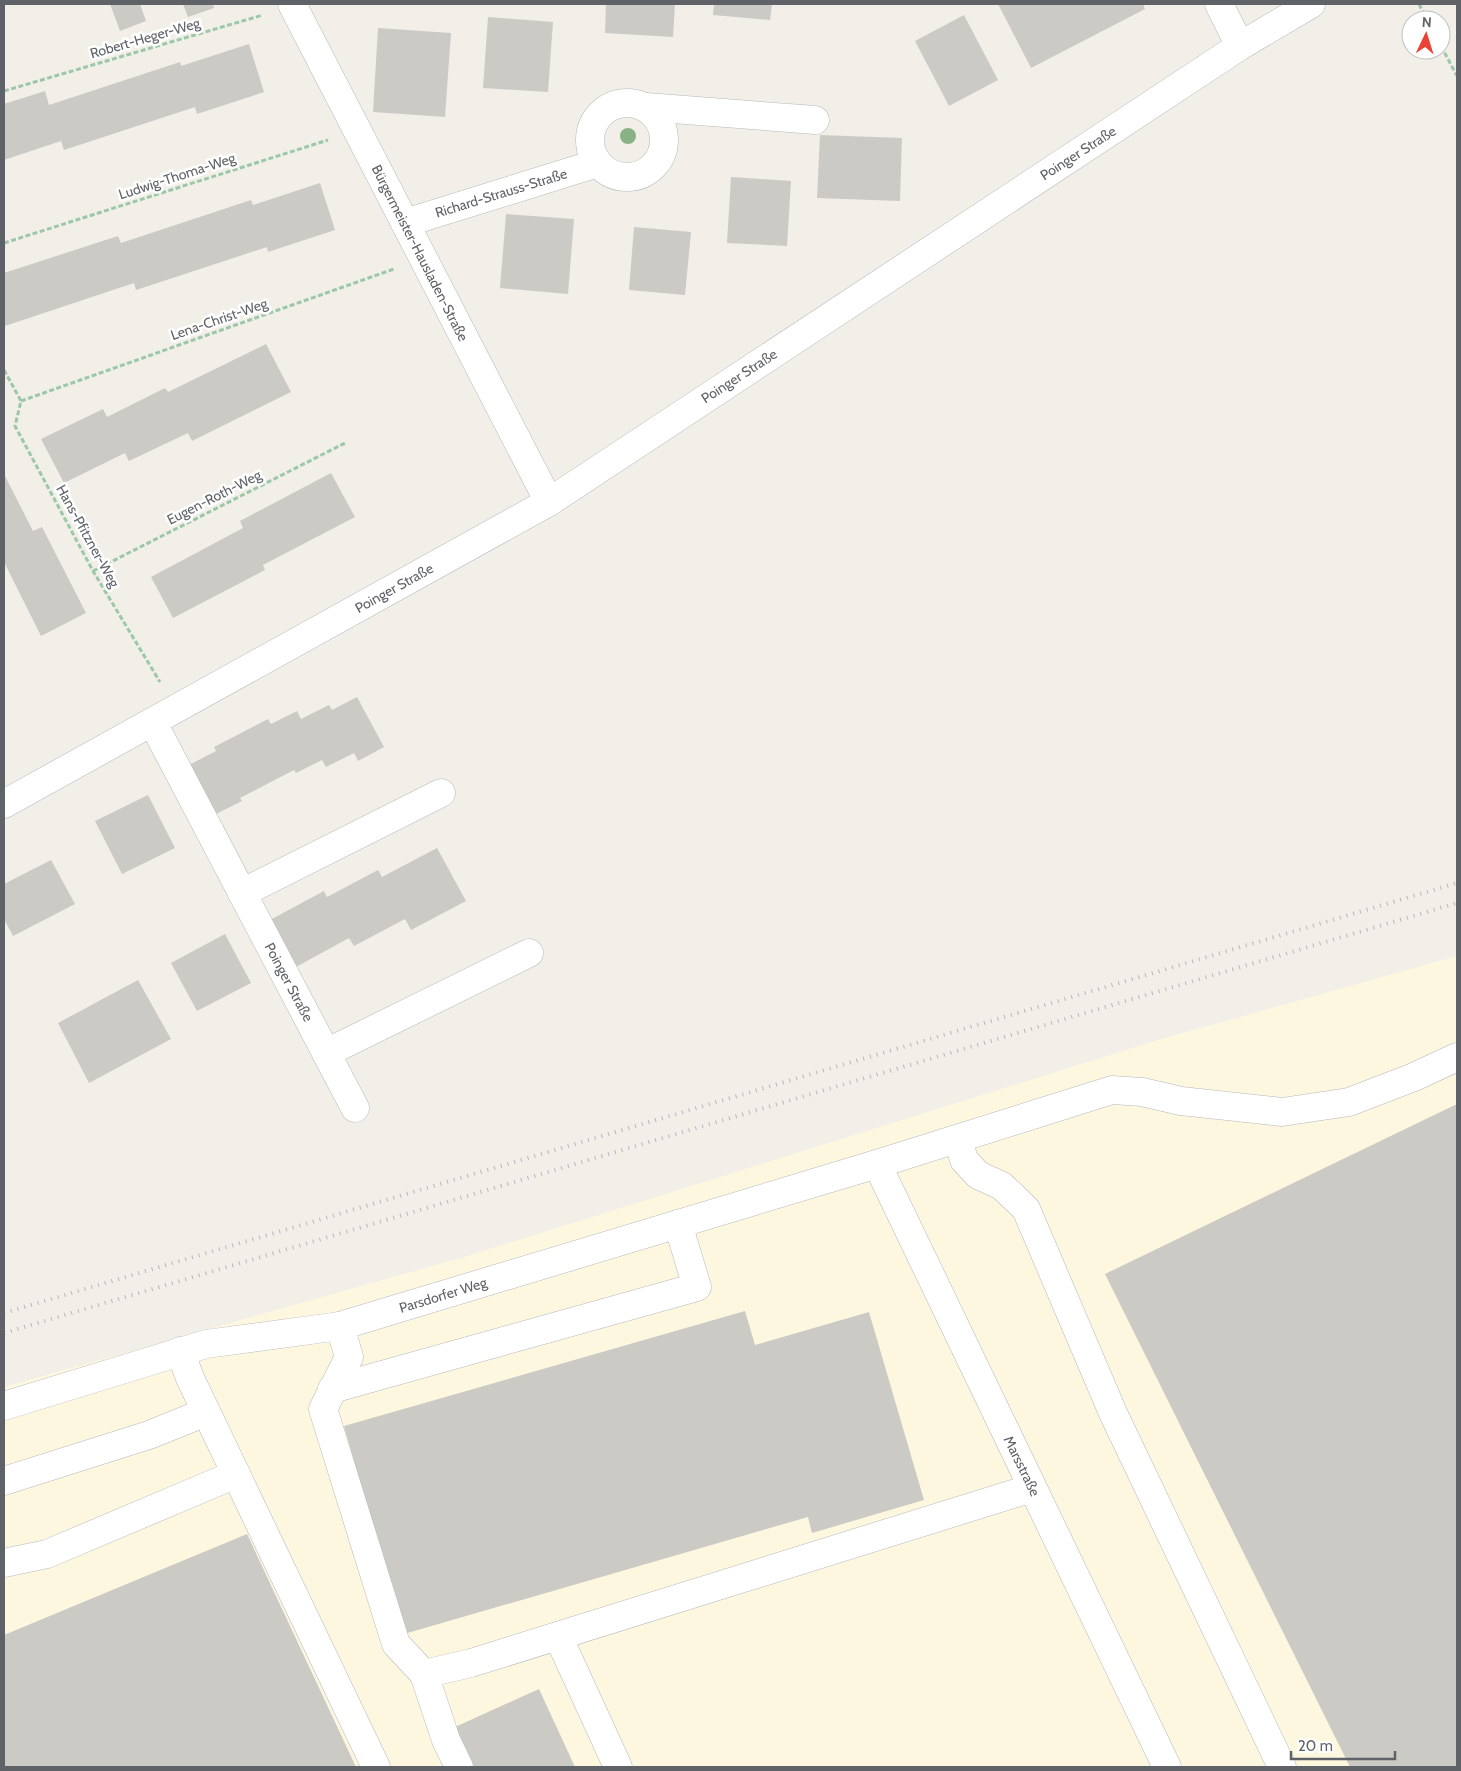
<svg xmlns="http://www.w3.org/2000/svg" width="1461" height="1771" viewBox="0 0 1461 1771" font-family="Cabin,sans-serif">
  <rect width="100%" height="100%" fill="#f1efe8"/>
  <path fill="#fef7e0" d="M1457 956V1767H4V1387L464 1257 1158 1040Z"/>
  <g fill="#cccac5">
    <path d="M110 4H140L146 21 120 31Z"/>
    <path d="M183 4H213L214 8 188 17Z"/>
    <path d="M606 4H675L673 37 605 33Z"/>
    <path d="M714 4H772L770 20 713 15Z"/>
    <path d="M998 4H1143L1145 9 1031 68Z"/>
    <path d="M964 15 998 80 949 106 915 41Z"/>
    <path d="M488 17 553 22 548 92 483 88Z"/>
    <path d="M378 28 451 33 445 117 373 112Z"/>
    <path d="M249 44 264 92 197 114 195 107 64 150 61 141 4 160V104L45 91 49 105 180 62 181 66Z"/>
    <path d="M820 135 902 138 900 201 817 198Z"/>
    <path d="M731 177 791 181 787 246 727 243Z"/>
    <path d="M320 183 335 230 268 252 267 247 136 290 134 283 5 326 4 273 118 236 121 243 251 200 253 205Z"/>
    <path d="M506 214 574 219 568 294 500 288Z"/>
    <path d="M634 227 691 232 685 295 629 290Z"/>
    <path d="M266 344 291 392 192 441 188 433 129 461 125 453 64 483 41 439 103 409 107 417 165 388 168 392Z"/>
    <path d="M331 473 355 517 263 565 265 570 173 618 151 577 243 528 240 521Z"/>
    <path d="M4 474 33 531 42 527 86 613 41 636 4 562Z"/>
    <path d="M357 697 384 747 358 761 354 753 326 767 322 760 296 773 294 770 240 798 242 801 214 815 189 765 216 751 214 747 268 719 271 724 297 711 301 719 329 705 332 710Z"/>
    <path d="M148 795 175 848 122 874 95 821Z"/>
    <path d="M437 848 466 901 411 930 405 919 354 946 349 938 296 967 270 920 324 891 327 897 378 870 382 877Z"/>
    <path d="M51 860 75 904 13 936 4 919V884Z"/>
    <path d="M225 934 251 983 197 1011 171 963Z"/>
    <path d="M138 980 171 1039 89 1083 58 1023Z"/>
    <path d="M1457 1104V1767H1350L1105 1274Z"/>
    <path d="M745 1311 755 1345 869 1312 924 1500 812 1533 808 1517 404 1634 344 1426Z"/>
    <path d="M247 1534 356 1767H4V1635Z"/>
    <path d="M539 1689 575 1767H473L455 1727Z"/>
  </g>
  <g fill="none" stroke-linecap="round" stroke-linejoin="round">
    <defs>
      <g id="minor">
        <path d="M292 4 549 502"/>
        <path d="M1219 4 1240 46"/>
        <circle cx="627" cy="140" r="37"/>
        <path d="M646 107 815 120"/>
        <path d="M405 223 598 163"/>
        <path d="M153 723 355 1108"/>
        <path d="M4 804 549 502 1240 46 1311 4"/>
        <path d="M242 893 441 793"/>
        <path d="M326 1053 529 953"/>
        <path d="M958 1139 964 1160 978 1175 1002 1186 1026 1209 1113 1413 1282 1767"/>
        <path d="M877 1164 1167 1767"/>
        <path d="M340 1326 349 1357 323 1409 396 1644 424 1674 471 1663 1032 1488"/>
        <path d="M180 1351 190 1378 376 1767"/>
        <path d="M332 1389 697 1287 678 1224"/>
        <path d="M4 1406 206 1344 340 1326 877 1164 1112 1090 1142 1092 1181 1101 1282 1112 1349 1102 1414 1077 1457 1057"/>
        <path d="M4 1481 149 1435 206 1412"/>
        <path d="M4 1563 47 1554 236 1474"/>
        <path d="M558 1636 618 1767"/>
        <path d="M424 1674 446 1740 459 1767"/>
      </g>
    </defs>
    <use href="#minor" stroke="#b5b8bc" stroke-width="29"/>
    <g stroke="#9cc7a9" stroke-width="3" stroke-dasharray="5 2.5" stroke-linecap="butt">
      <path d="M1419 4 1427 20"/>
      <path d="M1441 46 1457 76"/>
      <path d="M4 91 263 15"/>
      <path d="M4 243 328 140"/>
      <path d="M4 370 21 401 15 426 93 571 160 682"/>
      <path d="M21 401 394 269"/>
      <path d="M93 571 345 443"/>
    </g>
    <use href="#minor" stroke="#fff" stroke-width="28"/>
    <g stroke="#b6b7b8" stroke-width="4" stroke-dasharray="1 6" stroke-linecap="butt">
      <path d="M4 1313 1457 883"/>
      <path d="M4 1333 1457 903"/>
    </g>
  </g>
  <circle fill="#89b387" cx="628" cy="136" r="8"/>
  <g text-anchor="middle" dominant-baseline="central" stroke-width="5" stroke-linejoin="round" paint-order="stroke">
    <g font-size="14" fill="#5f6368" stroke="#fff">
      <text transform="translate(145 38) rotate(-16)">Robert-Heger-Weg</text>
      <text transform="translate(1078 153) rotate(-33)">Poinger Straße</text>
      <text transform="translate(177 176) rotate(-18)">Ludwig-Thoma-Weg</text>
      <text transform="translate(501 193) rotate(-17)">Richard-Strauss-Straße</text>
      <text transform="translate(420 253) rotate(63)">Bürgermeister-Hausladen-Straße</text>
      <text transform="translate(219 319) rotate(-19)">Lena-Christ-Weg</text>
      <text transform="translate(739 376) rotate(-33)">Poinger Straße</text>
      <text transform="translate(214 497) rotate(-27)">Eugen-Roth-Weg</text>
      <text transform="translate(88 536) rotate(61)">Hans-Pfitzner-Weg</text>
      <text transform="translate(394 588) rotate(-29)">Poinger Straße</text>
      <text transform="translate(289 982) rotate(62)">Poinger Straße</text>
      <text transform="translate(443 1295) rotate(-17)">Parsdorfer Weg</text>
      <text transform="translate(1022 1466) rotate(64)">Marsstraße</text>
    </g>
  </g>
  <rect width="1461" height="1771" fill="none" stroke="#5f6368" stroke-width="10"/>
  <g transform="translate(1426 35) rotate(4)"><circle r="24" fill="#ffffff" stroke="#bfc1c3"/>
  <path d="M0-4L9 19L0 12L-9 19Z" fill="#ea4335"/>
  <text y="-8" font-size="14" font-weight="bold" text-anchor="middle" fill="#5f6368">N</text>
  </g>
  <path d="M1291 1751v8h104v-8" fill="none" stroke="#5f6368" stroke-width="2.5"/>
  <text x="1298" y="1751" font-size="15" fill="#5f6368" stroke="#ffffff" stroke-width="4" paint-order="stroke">20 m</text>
</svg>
